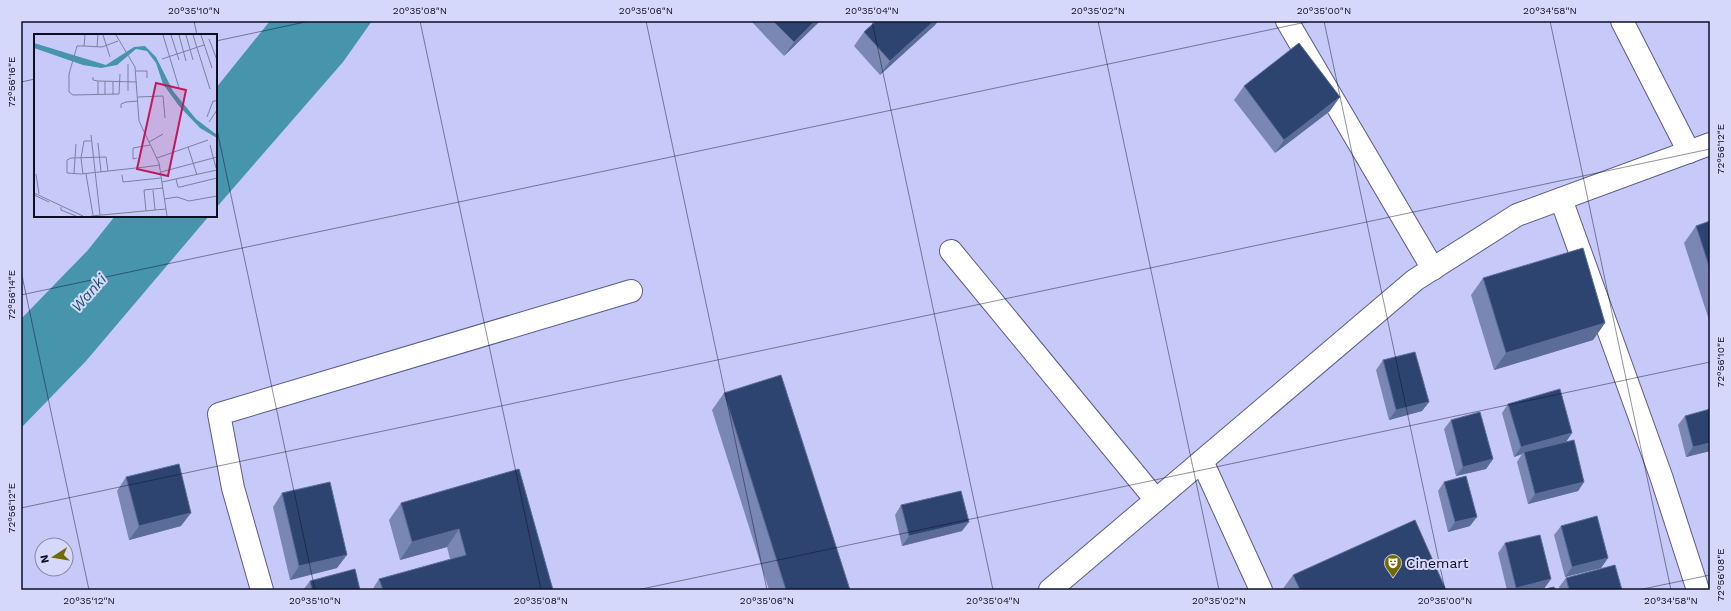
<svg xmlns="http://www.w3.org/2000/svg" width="1731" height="611" viewBox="0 0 1731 611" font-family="'Work Sans',sans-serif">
  <rect width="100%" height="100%" fill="#c7caf8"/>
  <g fill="#4794ad">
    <path d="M270 21H372L343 62 216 208V88Z"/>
    <path d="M115 216H209L86 361 21 428V319L88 250Z"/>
  </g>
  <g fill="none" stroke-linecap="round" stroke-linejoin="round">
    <defs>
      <g id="street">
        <path d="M1287 21 1433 269"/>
        <path d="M1622 21 1689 152"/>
        <path d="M1561 199 1661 476 1698 590"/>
        <path d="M951 251 1156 500"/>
        <path d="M1202 461 1261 590"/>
        <path d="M262 590 233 488 219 414 631 291"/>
      </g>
      <path id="secondary" d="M1050 590 1415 280 1517 215 1710 144"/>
    </defs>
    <use href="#street" stroke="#5b5b8e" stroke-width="24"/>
    <use href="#secondary" stroke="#5b5b8e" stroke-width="24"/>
    <use href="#street" stroke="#fff" stroke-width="22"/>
    <use href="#secondary" stroke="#fff" stroke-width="22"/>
  </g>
  <g fill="#7a87b4">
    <path d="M751 21H820L784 56Z"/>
    <path d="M876 21H938L935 25 880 75 854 46 864 32Z"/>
    <path d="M1244 86 1330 111 1275 153 1234 100Z"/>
    <path d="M1710 221V323L1684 243 1696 226Z"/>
    <path d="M1483 278 1605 323 1593 340 1494 370 1471 295Z"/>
    <path d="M1383 360 1429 402 1422 411 1389 420 1376 370Z"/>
    <path d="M724 393 850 590H769L712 410Z"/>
    <path d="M1508 404 1572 433 1566 442 1584 482 1578 491 1528 504 1517 462 1522 454 1514 457 1502 413Z"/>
    <path d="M1685 416 1710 451 1686 457 1678 425Z"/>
    <path d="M1451 420 1493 459 1486 469 1456 476 1444 429Z"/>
    <path d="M519 469 553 590H372L379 579 450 559 447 547 400 560 389 520 401 503Z"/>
    <path d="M126 477 181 526 129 540 117 491Z"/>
    <path d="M1444 482 1470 526 1448 532 1438 491Z"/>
    <path d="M282 493 337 568 290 580 273 507Z"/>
    <path d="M901 505 962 531 902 546 895 515Z"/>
    <path d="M1561 526 1608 558 1601 568 1565 577 1554 535Z"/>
    <path d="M1505 543 1544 589 1539 590H1507L1498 553Z"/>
    <path d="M1293 575 1446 590H1282Z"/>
    <path d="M1566 578 1622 590H1560L1559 587Z"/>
    <path d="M310 581 360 590H303Z"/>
  </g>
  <g fill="#5b6c99">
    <path d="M815 21H820L784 56 794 42Z"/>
    <path d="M934 21H938L935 25 880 75 890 61Z"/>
    <path d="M1340 97 1330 111 1275 153 1284 140Z"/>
    <path d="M1605 323 1593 340 1494 370 1506 353Z"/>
    <path d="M1429 402 1422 411 1389 420 1396 410Z"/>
    <path d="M1572 433 1565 443 1524 452 1522 454 1514 457 1521 447Z"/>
    <path d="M1710 443V451L1686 457 1693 447Z"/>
    <path d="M1493 459 1486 469 1456 476 1463 467Z"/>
    <path d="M1584 482 1578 491 1528 504 1535 494Z"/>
    <path d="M191 513 181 526 129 540 139 526Z"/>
    <path d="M1477 517 1470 526 1448 532 1455 522Z"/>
    <path d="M969 522 962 531 902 546 909 536Z"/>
    <path d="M459 529 447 547 400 560 412 542Z"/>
    <path d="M347 555 337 568 290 580 299 566Z"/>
    <path d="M1608 558 1601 568 1565 577 1572 567Z"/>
    <path d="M1551 579 1544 589 1539 590H1514L1516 588Z"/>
  </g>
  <g fill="#2d4470" stroke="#5b6c99">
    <path d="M773 21H815L794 42Z"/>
    <path d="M876 21H934L890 61 864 32Z"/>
    <path d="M1299 43 1340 97 1284 140 1244 86Z"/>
    <path d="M1710 221V269L1696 226Z"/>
    <path d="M1583 248 1605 323 1506 353 1483 278Z"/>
    <path d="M1415 352 1429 402 1396 410 1383 360Z"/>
    <path d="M781 375 850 590H786L724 393Z"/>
    <path d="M1560 389 1572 433 1521 447 1508 404Z"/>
    <path d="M1710 409V443L1693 447 1685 416Z"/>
    <path d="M1480 412 1493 459 1463 467 1451 420Z"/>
    <path d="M1574 440 1584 482 1535 494 1524 452Z"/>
    <path d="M179 464 191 513 139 526 126 477Z"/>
    <path d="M519 469 553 590H383L379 579 466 555 459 529 412 542 401 503Z"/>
    <path d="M1466 476 1477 517 1455 522 1444 482Z"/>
    <path d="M330 482 347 555 299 566 282 493Z"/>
    <path d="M961 491 969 522 909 536 901 505Z"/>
    <path d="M1597 516 1608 558 1572 567 1561 526Z"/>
    <path d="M1415 520 1446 590H1300L1293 575Z"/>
    <path d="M1540 535 1551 579 1516 588 1505 543Z"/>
    <path d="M1615 565 1622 590H1569L1566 578Z"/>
    <path d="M355 569 360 590H312L310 581Z"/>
    <path d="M1554 587 1555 590H1541Z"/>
  </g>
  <path fill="none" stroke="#0e0e22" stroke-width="1" stroke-opacity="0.45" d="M194 21 197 35M420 21 541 590M646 21 767 590M872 21 993 590M1098 21 1219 590M1324 21 1445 590M1550 21 1671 590M216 41 310 21M21 82 35 79M216 125 315 590M21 271 89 590M21 295 1311 21M21 508 1710 149M637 590 1710 362M1638 590 1710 575"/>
  <defs>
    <symbol id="theatre-pin" viewBox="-11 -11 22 30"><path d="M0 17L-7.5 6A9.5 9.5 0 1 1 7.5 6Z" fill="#746901" stroke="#d6d8fb"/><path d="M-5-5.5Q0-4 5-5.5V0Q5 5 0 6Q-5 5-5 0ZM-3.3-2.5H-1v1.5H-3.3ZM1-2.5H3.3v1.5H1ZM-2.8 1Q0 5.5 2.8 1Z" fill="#fff"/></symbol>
  </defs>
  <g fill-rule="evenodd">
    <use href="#theatre-pin" x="1383" y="553" width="20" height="27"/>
  </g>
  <g text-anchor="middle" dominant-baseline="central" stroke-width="4" stroke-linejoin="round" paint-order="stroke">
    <g font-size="14" fill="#0e0e22" stroke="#d6d8fb" text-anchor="start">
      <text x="1406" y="563">Cinemart</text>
    </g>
    <g font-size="15" font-style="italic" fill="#165568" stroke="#d6d8fb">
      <text transform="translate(89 293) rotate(-49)">Wanki</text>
    </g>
  </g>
  <g transform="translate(34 34)">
    <rect width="183" height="183" fill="#c7caf8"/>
    <path d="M0 9 72 31 100 13 111 12 122 23 139 57 162 85 183 101V104L166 94 145 72 129 50 122 29 113 17 102 15 83 31 67 34 49 31 0 14Z" fill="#4794ad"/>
    <path fill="none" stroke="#7d7fa2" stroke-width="1" d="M51 1 50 12 68 13 84 7M69 1 76 23M82 1 101 33 105 87 125 129 133 182M129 1 145 54M137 1 145 26M145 1 152 27M152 1 159 26M159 1 176 55M167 1 178 34M175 5 183 26M50 12H43L35 40V58L39 61 85 60 86 40M63 13 64 1M128 25 170 11M94 30V57M102 37H113V44M59 43V46L64 47 103 48M64 47V60M71 60V47M79 60V47M104 63 129 62 131 84M87 74V70L92 68 104 67M173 83 179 67H183M175 88 183 76M57 101 66 181M115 108 129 100M64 109 67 138M176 111 182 134M154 113 163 141M103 124 99 125V114L116 111M123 124 174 106M74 137 72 123 37 124 33 126V139L47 140 111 133 126 131M127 138 183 123M40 139 42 110M2 140 5 160M49 140 47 124 50 107H57M52 140 59 181M88 141 89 148 127 144M142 145 144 153H146L183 144M128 148 183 136M119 156 121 176M0 159 49 182M0 161 15 168M130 165 143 163 155 167 183 162M27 173V176L42 182M112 177 110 156 129 154M57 182 132 175"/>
    <path fill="#c2185b" fill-opacity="0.15" stroke="#c2185b" stroke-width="2" d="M122 49 152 56 134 142 103 135Z"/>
    <rect width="183" height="183" fill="none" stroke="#0e0e22" stroke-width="2"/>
  </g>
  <rect width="1731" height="611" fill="none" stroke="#d6d8fb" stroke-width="44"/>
  <g transform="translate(54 557) rotate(258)"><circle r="19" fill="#d6d8fb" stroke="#8687a4"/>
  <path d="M0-3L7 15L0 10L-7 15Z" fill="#746901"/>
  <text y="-6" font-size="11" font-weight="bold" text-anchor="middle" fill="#0e0e22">N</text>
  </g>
  <rect x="22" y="22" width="1687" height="567" fill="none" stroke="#0e0e22" stroke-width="1.5"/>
  <g font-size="10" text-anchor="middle" fill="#0e0e22">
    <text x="194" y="14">20°35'10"N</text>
    <text x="420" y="14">20°35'08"N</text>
    <text x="646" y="14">20°35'06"N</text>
    <text x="872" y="14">20°35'04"N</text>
    <text x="1098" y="14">20°35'02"N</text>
    <text x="1324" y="14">20°35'00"N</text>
    <text x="1550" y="14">20°34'58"N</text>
    <text transform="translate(11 82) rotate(-90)" y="4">72°56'16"E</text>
    <text transform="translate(1720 149) rotate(-90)" y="4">72°56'12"E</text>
    <text transform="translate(11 295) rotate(-90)" y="4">72°56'14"E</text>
    <text transform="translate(1720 362) rotate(-90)" y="4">72°56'10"E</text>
    <text transform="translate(11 508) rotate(-90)" y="4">72°56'12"E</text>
    <text transform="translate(1720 575) rotate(-90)" y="4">72°56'08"E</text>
    <text x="89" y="604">20°35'12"N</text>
    <text x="315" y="604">20°35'10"N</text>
    <text x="541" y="604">20°35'08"N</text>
    <text x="767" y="604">20°35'06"N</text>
    <text x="993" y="604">20°35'04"N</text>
    <text x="1219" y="604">20°35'02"N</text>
    <text x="1445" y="604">20°35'00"N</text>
    <text x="1671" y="604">20°34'58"N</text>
  </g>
</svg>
